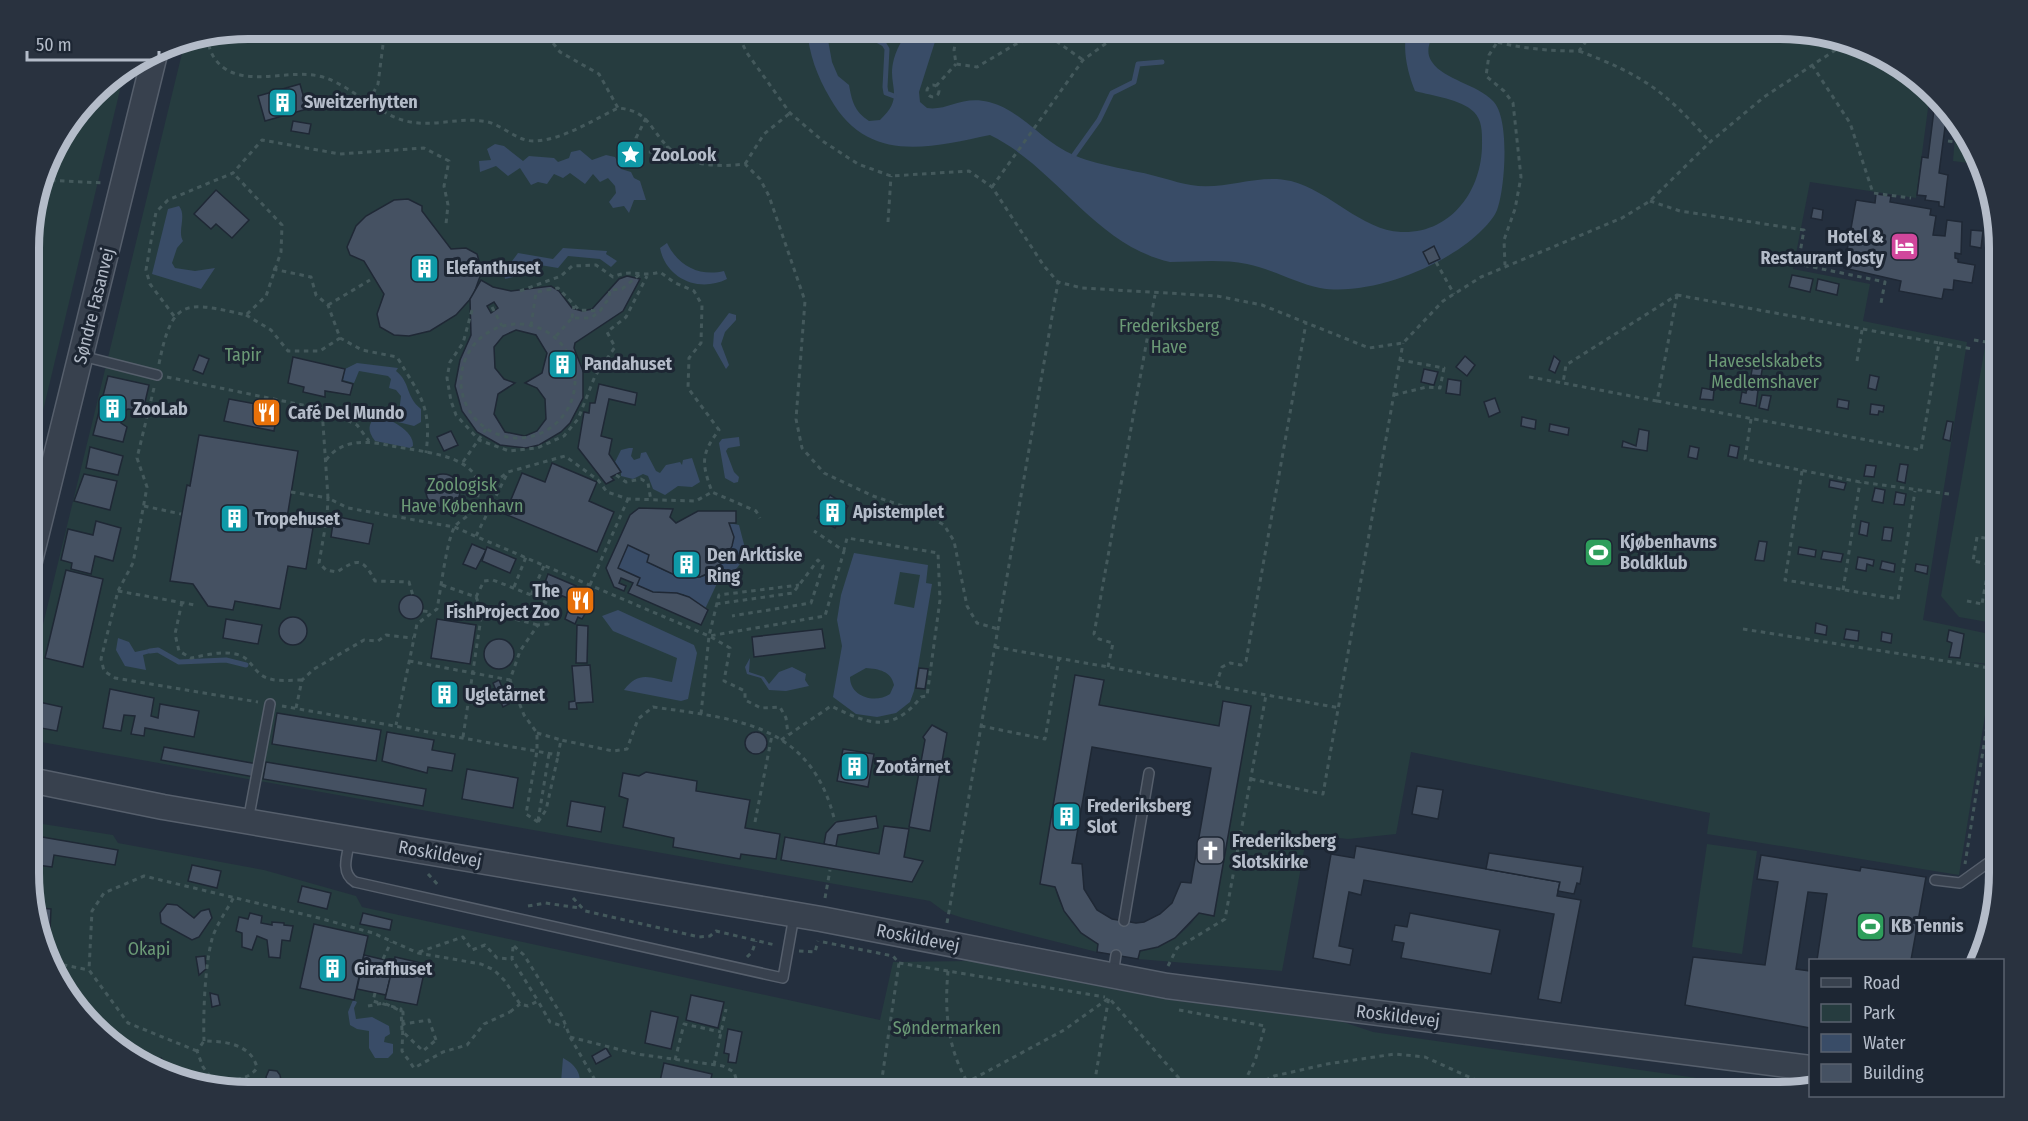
<svg xmlns="http://www.w3.org/2000/svg" width="2028" height="1121" viewBox="0 0 2028 1121" font-family="'Fira Sans Condensed',sans-serif">
  <rect width="100%" height="100%" fill="#242f3e"/>
  <g fill="#263c3f">
    <path d="M248 29H1781L1890 58 1936 101H1929L1916 198 1810 182 1793 269 1870 284 1863 321 1967 342 1923 620 1999 636V665L1970 662 1993 666 1959 875 1707 834 1710 813 1411 752 1396 834 1348 839 1307 834 1282 971 1138 959 1140 951C1165 947 1185 934 1199 913L1214 915 1251 706 1223 701 1219 726 1099 705 1075 675 1040 884 1055 887C1061 913 1076 931 1098 944L1097 952 963 918 945 912 930 901 30 740V678L185 41Z"/>
    <path d="M125 69 30 465V219L51 150 103 83Z"/>
    <path d="M1956 123 1963 126 1976 164 1953 161Z"/>
    <path d="M1999 268V624L1959 617 1941 596Z"/>
    <path d="M30 822 113 835 118 843 264 870 356 896 362 907 880 1020 893 962 969 961 1164 999 1343 1022 1373 1032 1795 1092H247L138 1063 66 995 30 902Z"/>
    <path d="M1707 844 1757 851 1742 954 1692 947Z"/>
  </g>
  <g fill="#394c67" fill-rule="evenodd">
    <path d="M248 29H323C306 47 257 44 235 36L232 32Z"/>
    <path d="M807 29H826L832 62 838 76 849 85C852 101 854 111 869 121L880 120C905 97 888 87 893 63 895 51 903 38 909 29H939L919 92 920 102 927 108C948 111 962 95 989 102 1016 109 1034 131 1057 146 1081 162 1111 166 1138 172 1156 175 1173 182 1191 185 1224 191 1258 173 1291 181 1330 191 1361 230 1401 232 1452 234 1483 189 1482 142 1482 132 1482 120 1474 112 1461 99 1433 96 1415 91 1408 74 1401 47 1408 29H1436C1431 39 1424 51 1432 62 1444 80 1477 84 1493 101 1510 118 1505 185 1498 207 1496 215 1489 223 1483 229 1449 265 1369 297 1320 288 1295 283 1272 269 1247 264 1222 259 1195 262 1170 262 1095 245 1056 167 990 135 928 148 867 164 830 98 817 76 809 54 807 29Z"/>
    <path d="M495 144 504 146 523 161 529 156 554 158 558 162 569 158 571 152 580 150 592 160 606 155 615 157 621 169 631 172 634 178 640 181 646 200H634L629 213 624 206 613 208 609 202 616 193 615 186 608 178 600 182 593 174 585 184 570 173 563 178 554 174 547 184 538 182 531 185 520 168 508 176 496 166 480 172 479 161 491 160 487 149Z"/>
    <path d="M179 206C187 216 177 231 183 241L177 248 172 263 175 268 195 271 215 268 201 289 152 274 168 209Z"/>
    <path d="M667 243C678 266 700 277 724 271L727 279C699 293 666 279 660 248Z"/>
    <path d="M563 248 607 251 606 254 617 261 611 267 600 259 568 256 558 268 522 262 513 277 505 279 504 272 518 253 553 259Z"/>
    <path d="M729 313 736 315V320L725 332 721 344 729 365 726 369 713 346 714 333Z"/>
    <path d="M357 363 398 368 396 371C411 383 405 396 421 409V422L414 426 398 422 401 396 396 390 389 388 391 379 388 376 359 371 354 383 343 380 345 369Z"/>
    <path d="M376 415C389 419 414 430 413 446L410 448 375 441C367 430 368 425 376 415Z"/>
    <path d="M739 437 740 446 728 448 726 451 734 472 739 477 738 482 734 483 725 478 719 443 722 439Z"/>
    <path d="M629 448H633L631 456 634 460 640 458 641 453 646 452 656 471 660 473 666 465 680 462 682 465 683 460 692 458 700 482 692 487 678 486 665 495 653 489 648 476 643 474 633 479 621 476V471L615 462 621 450Z"/>
    <path d="M729 523 739 525 746 552C740 565 736 574 720 577L705 609 683 594 653 592 637 585 640 578 618 568 628 545 649 555 647 562C659 568 673 576 686 578 718 582 737 551 729 523Z"/>
    <path d="M854 553 928 565 926 583 932 584 914 691 910 702 896 713 877 717 856 714 833 697 842 646 837 620 841 595ZM900 572 920 575 914 608 894 604ZM866 668C879 669 891 671 894 685L890 694C875 704 850 697 850 677Z"/>
    <path d="M618 610 694 645 697 653 688 699 681 701 624 690C639 670 650 678 672 682L677 658 613 631 602 616Z"/>
    <path d="M118 638 129 642 135 652 149 649 150 653 143 655 146 670 125 666 116 650Z"/>
    <path d="M750 658 749 672 764 677 769 684 779 672 792 667 806 674 805 680 809 686 786 691 769 690 761 678 747 674 745 667Z"/>
    <path d="M353 1000 357 1002 354 1008 356 1019 372 1017 389 1026 390 1034 385 1037 384 1042 393 1044V1053L388 1058H375L369 1048V1031L357 1029 350 1025 348 1012Z"/>
    <path d="M563 1058C577 1065 585 1078 576 1092H553L561 1082Z"/>
  </g>
  <g fill="none" stroke-linecap="round" stroke-linejoin="round">
    <g stroke="#394c67" stroke-width="5">
      <path d="M875 39 884 44 887 49 885 87 886 93 894 96"/>
      <path d="M1074 155 1099 120 1112 93 1134 82 1138 64 1162 62"/>
      <path d="M150 651 158 650 179 662 226 660 246 665"/>
    </g>
  </g>
  <g fill="#455162" stroke="#1f2835" stroke-width="1.5" fill-rule="evenodd">
    <path d="M300 84 307 109 265 121 258 96Z"/>
    <path d="M1935 102 1947 112 1939 173 1948 175 1944 207 1939 206V202L1925 200 1926 196 1917 195 1922 157 1928 158Z"/>
    <path d="M293 121 311 124 309 134 291 131Z"/>
    <path d="M216 190 249 220 232 238 216 224 211 229 194 214Z"/>
    <path d="M1876 194 1891 196 1890 202 1931 209 1930 215 1936 216 1933 235 1945 236 1947 220 1962 222 1961 254 1955 253V258L1958 259V262L1975 265 1972 283 1954 280 1953 290 1944 289 1942 299 1899 291 1901 281 1844 268 1856 200 1875 203Z"/>
    <path d="M408 199 422 206V211L451 249 466 248 477 254 482 271 473 296 456 315 430 331 409 336 394 335 380 327 377 314 384 294 364 261 350 255 347 247 356 226 366 216 394 200Z"/>
    <path d="M1813 208 1823 210 1822 220 1811 218Z"/>
    <path d="M1971 230 1983 231 1981 248 1970 246Z"/>
    <path d="M1434 246 1440 259 1429 264 1423 252Z"/>
    <path d="M1792 275 1813 279 1810 292 1789 287Z"/>
    <path d="M627 276 640 279 623 311 575 343 574 348 583 371V398L570 423 561 432 539 445 526 448 500 445 477 432 462 411 455 386 460 360 471 335 470 299 481 280 493 287 511 291 551 286 559 291 572 308 582 311 592 309 619 279ZM494 302 498 308 491 313 487 306ZM516 330 536 335 547 353 542 373 525 383 537 388 545 399 546 419 537 431 525 436 505 432 494 414 498 394 515 383 504 379 495 368 494 347 503 336Z"/>
    <path d="M1818 279 1839 284 1837 295 1816 290Z"/>
    <path d="M199 355 209 359 203 374 193 370Z"/>
    <path d="M1465 356 1475 365 1467 376 1456 367Z"/>
    <path d="M1554 356 1560 361 1555 373 1549 370Z"/>
    <path d="M293 357 345 369 342 381 353 384 350 395 325 391V397L303 392 304 387 288 383Z"/>
    <path d="M1754 359 1764 360 1761 376 1751 375Z"/>
    <path d="M1424 369 1438 372 1434 385 1421 382Z"/>
    <path d="M1870 375 1879 377 1876 390 1868 388Z"/>
    <path d="M108 376 149 385 143 411 128 409 120 413 121 423 127 427 123 442 93 435Z"/>
    <path d="M1448 379 1461 381 1460 395 1446 393Z"/>
    <path d="M599 384 637 393 635 405 609 399 601 436 612 439 609 454 621 472 611 477 614 480 606 484 578 448 584 412 589 413 590 403H595Z"/>
    <path d="M1702 388 1714 390 1713 400 1700 399Z"/>
    <path d="M1747 388 1758 390 1756 406 1740 403 1742 392 1746 393Z"/>
    <path d="M1762 395 1771 396 1768 410 1759 408Z"/>
    <path d="M1495 398 1500 412 1489 417 1484 402Z"/>
    <path d="M229 399 278 408 274 431 224 421Z"/>
    <path d="M1838 399 1849 401 1848 409 1837 407Z"/>
    <path d="M1871 404 1884 406 1883 412 1879 411 1878 415 1870 414Z"/>
    <path d="M1522 417 1536 420 1535 429 1521 426Z"/>
    <path d="M1947 421 1953 422 1950 441 1943 439Z"/>
    <path d="M1550 424 1569 428 1568 435 1549 431Z"/>
    <path d="M1639 429 1649 431 1647 451 1622 447 1623 441 1636 446Z"/>
    <path d="M451 431 458 445 444 451 437 437Z"/>
    <path d="M199 435 298 451 286 524 313 528 306 569 288 566 280 609 235 601 233 610 208 606 193 584 170 581 187 485 190 486Z"/>
    <path d="M1730 445 1739 447 1737 458 1728 456Z"/>
    <path d="M1690 446 1699 448 1697 459 1688 457Z"/>
    <path d="M90 447 123 456 118 475 86 468Z"/>
    <path d="M552 463 597 482 589 501 614 512 597 552 505 514 522 473 545 482Z"/>
    <path d="M1900 464 1908 465 1905 483 1897 481Z"/>
    <path d="M1866 465 1876 466 1874 477 1864 476Z"/>
    <path d="M84 474 117 481 110 510 74 501Z"/>
    <circle cx="443" cy="491" r="17"/>
    <path d="M1830 480 1846 483 1844 490 1829 487Z"/>
    <path d="M1875 488 1885 490 1883 503 1872 501Z"/>
    <path d="M1896 492 1906 494 1904 505 1894 504Z"/>
    <path d="M830 495 848 506 835 528 817 518Z"/>
    <path d="M639 508 673 509 670 517 676 523 698 511H736V523H729L734 537 732 546 725 560 711 572 700 577H679L647 562 649 555 628 545 618 568 640 578 637 585 653 592 677 593 689 597 708 610 701 625 628 593 633 583 621 578 619 583 626 586 624 591 614 587 606 568 630 515Z"/>
    <path d="M334 516 373 524 369 544 331 537Z"/>
    <path d="M96 521 121 528 113 561 95 556 91 574 71 569 72 563 61 560 68 529 93 535Z"/>
    <path d="M1861 521 1869 523 1867 536 1859 534Z"/>
    <path d="M1884 527 1893 528 1891 541 1882 540Z"/>
    <path d="M1759 541 1767 542 1764 561 1755 560Z"/>
    <path d="M472 544 486 550 476 569 463 564Z"/>
    <path d="M487 547 516 559 510 573 482 561Z"/>
    <path d="M1799 547 1816 550 1815 557 1798 554Z"/>
    <path d="M1823 551 1843 554 1841 562 1821 559Z"/>
    <path d="M1858 557 1874 560 1873 566 1867 564 1866 571 1856 569Z"/>
    <path d="M1882 561 1895 564 1894 572 1880 569Z"/>
    <path d="M1916 564 1928 566 1927 574 1915 571Z"/>
    <path d="M66 570 103 579 83 667 45 658Z"/>
    <path d="M548 574 576 586 570 599 543 588Z"/>
    <path d="M575 589 589 595 582 610 586 612 582 619 578 617 575 624 565 619Z"/>
    <circle cx="411" cy="607" r="12"/>
    <circle cx="293" cy="631" r="14"/>
    <path d="M226 619 262 625 258 644 223 638Z"/>
    <path d="M437 619 476 625 470 664 431 658Z"/>
    <path d="M1816 623 1827 626 1826 635 1815 633Z"/>
    <path d="M577 625 588 626 587 663H576Z"/>
    <path d="M822 629 825 648 754 657 752 637Z"/>
    <path d="M1846 629 1859 631 1858 641 1844 639Z"/>
    <path d="M1949 630 1964 634 1960 658 1949 657 1952 643 1947 641Z"/>
    <path d="M1882 632 1892 634 1891 643 1881 641Z"/>
    <circle cx="499" cy="654" r="15"/>
    <path d="M590 665 593 702 576 703 577 709H569V702L575 701 572 666Z"/>
    <path d="M919 668 928 669 925 689 916 688Z"/>
    <path d="M1075 675 1104 680 1099 705 1219 726 1223 701 1251 706 1214 916 1199 913 1175 938 1158 947 1140 951 1138 959 1097 952 1098 944 1081 933 1064 911 1055 887 1040 884ZM1092 747 1211 768 1191 883 1181 882 1172 903 1160 914 1144 922 1136 923 1112 919 1097 910 1084 889 1082 864 1072 863Z"/>
    <path d="M499 680 509 704 503 707 493 683Z"/>
    <circle cx="444" cy="696" r="8"/>
    <path d="M110 689 154 698 151 716 158 718 160 704 199 711 194 737 145 728 144 736 131 734 135 716 124 715 121 731 103 728Z"/>
    <path d="M30 700 62 707 57 731 30 726Z"/>
    <path d="M277 713 381 730 376 761 272 744Z"/>
    <path d="M932 725 947 733 930 831 909 827 925 740 923 737Z"/>
    <path d="M387 732 434 740 432 750 455 754 452 771 428 767 427 773 382 761Z"/>
    <circle cx="756" cy="743" r="11"/>
    <path d="M164 747 257 764 254 777 161 760Z"/>
    <path d="M843 749 874 754 868 787 837 781Z"/>
    <path d="M266 762 426 789 423 806 263 779Z"/>
    <path d="M467 769 518 778 513 808 462 799Z"/>
    <path d="M646 772 697 781 696 791 750 800 745 828 780 834 776 859 741 854 740 859 673 847 674 838 623 827 628 799 619 796 623 773 639 776Z"/>
    <path d="M1417 786 1443 790 1438 819 1412 814Z"/>
    <path d="M571 801 605 807 601 832 567 826Z"/>
    <path d="M876 816 878 828 838 835 836 846 824 844 826 833 836 822Z"/>
    <path d="M884 826 909 829 904 857 923 861 912 882 781 860 785 837 879 854Z"/>
    <path d="M42 837 118 850 115 865 54 855 52 867 37 865Z"/>
    <path d="M1356 846 1560 882 1557 896 1581 900 1561 1003 1538 999 1554 914 1364 880 1361 895 1349 892 1339 946 1353 949 1350 965 1313 958 1331 854 1354 858Z"/>
    <path d="M1489 853 1583 867 1580 884 1577 883 1574 894 1558 891 1560 882 1486 869Z"/>
    <path d="M1761 855 1860 871 1861 867 1926 877 1911 960H1817L1827 894 1808 892 1796 969 1810 971V1028L1685 1005 1693 957 1765 965 1778 882 1757 879Z"/>
    <path d="M192 865 221 871 217 888 188 881Z"/>
    <path d="M302 886 331 893 327 909 298 902Z"/>
    <path d="M1988 903 1994 904 1985 934 1983 933Z"/>
    <path d="M167 904 177 905 194 918 201 911 209 909 212 918 199 937 192 940 161 923 160 913Z"/>
    <path d="M38 908 51 909 49 951 37 921Z"/>
    <path d="M250 913 262 916 261 923 272 925V922L284 923V925L293 926 290 941 282 940 280 958 269 957 267 940 257 936 252 950 242 947V933L236 931 239 917 248 919Z"/>
    <path d="M363 913 392 920 390 930 360 924Z"/>
    <path d="M1410 913 1500 930 1491 974 1401 958 1404 943 1392 941 1395 925 1407 927Z"/>
    <path d="M314 924 368 936 354 1000 300 988Z"/>
    <path d="M364 955 394 962 386 995 357 989Z"/>
    <path d="M205 956 206 969 199 975 196 957Z"/>
    <path d="M395 957 426 964 417 1005 385 999Z"/>
    <path d="M210 993 218 995 220 1005 212 1007Z"/>
    <path d="M691 995 724 1002 718 1028 686 1020Z"/>
    <path d="M651 1011 678 1017 671 1049 645 1043Z"/>
    <path d="M728 1029 742 1032 736 1063 728 1062 729 1054 724 1053Z"/>
    <path d="M606 1048 611 1056 596 1064 592 1056Z"/>
    <path d="M161 1058 171 1070 169 1072 152 1067Z"/>
    <path d="M664 1063 712 1074 708 1092H687L659 1086Z"/>
    <path d="M269 1070 277 1071 280 1075 282 1086 277 1092H271L268 1087 266 1077Z"/>
  </g>
  <g fill="none" stroke-linecap="round" stroke-linejoin="round">
    <defs>
      <g id="service">
        <path d="M82 356 157 375"/>
        <path d="M248 821 270 704"/>
        <path d="M350 841C347 855 340 873 355 882L783 978 794 916"/>
        <path d="M1935 880 1960 883 1999 855"/>
        <path d="M1124 921 1149 773"/>
        <path d="M1113 974 1116 955"/>
      </g>
      <g id="tertiary">
        <path d="M30 561 156 50"/>
        <path d="M30 780 163 807 821 919 1167 986 1810 1068"/>
      </g>
    </defs>
    <use href="#service" stroke="#565f6c" stroke-width="12"/>
    <use href="#tertiary" stroke="#565f6c" stroke-width="27"/>
    <g stroke="#44595c" stroke-width="3" stroke-dasharray="4.5 4.5" stroke-linecap="butt">
      <path d="M542 29 560 52 599 74 618 108"/>
      <path d="M735 29 747 53 790 113 824 142 858 164 891 176 969 171 992 187 1044 266 1058 282 1082 288 1217 296 1262 305 1369 348 1403 343 1443 301 1481 277 1622 218 1650 201 1710 142 1764 97 1843 45"/>
      <path d="M958 29 954 50 956 64 977 67 1016 44 1035 37 1056 41 1083 60"/>
      <path d="M1455 29C1499 45 1531 51 1579 51L1595 29"/>
      <path d="M207 36C209 51 214 62 227 70 256 86 295 67 326 78 353 88 380 115 406 121 433 128 461 116 488 122 503 126 518 141 533 141 561 141 593 120 618 108 649 111 649 128 668 147 689 167 718 167 745 164L760 179 769 196 805 301 796 419 802 448 824 473 873 496 921 512 944 525 954 541 967 606 977 623 998 629"/>
      <path d="M1496 44 1489 55 1486 76 1504 91 1513 103 1521 177 1515 209 1504 240 1505 265"/>
      <path d="M1579 51C1643 75 1665 91 1710 142"/>
      <path d="M1812 65 1850 123 1873 193 1911 198"/>
      <circle cx="933" cy="91" r="6"/>
      <path d="M936 86 956 64"/>
      <path d="M369 101 378 84 385 29"/>
      <path d="M646 118 636 138V145L643 152H651L669 147"/>
      <path d="M1948 141 1969 144"/>
      <path d="M745 164 764 134 790 113"/>
      <path d="M42 180 104 183"/>
      <path d="M992 187 1083 60 1112 39 1133 29"/>
      <path d="M1650 201 1680 211 1804 230 1798 264 1885 282 1881 303"/>
      <path d="M888 222 891 176"/>
      <path d="M1436 262 1454 294"/>
      <path d="M273 269 311 277 316 295 328 305 340 338 362 350 397 357C420 396 432 406 426 453"/>
      <path d="M520 291 561 276 572 266 596 265 613 277C633 268 640 278 660 272L675 283 694 291 702 305 701 343 689 358 688 388 719 430C700 455 702 464 712 492L756 511 760 518"/>
      <path d="M1677 295 1939 343 1921 450 1657 401Z"/>
      <path d="M30 296 35 204"/>
      <path d="M328 305 370 280"/>
      <path d="M492 307 502 326"/>
      <path d="M472 310 463 343 450 362 447 378 451 401 456 415 479 440 509 451 537 448 564 436 578 419 595 376 615 347 607 332 626 317 647 276"/>
      <path d="M246 315 271 330 288 351H320L340 338"/>
      <path d="M174 316 150 284 146 270 156 212 168 200 233 173 262 140 340 154 424 148 449 161 444 186 448 205 446 224"/>
      <path d="M572 318 574 306"/>
      <circle cx="518" cy="381" r="57"/>
      <path d="M531 326 536 292 558 288 579 310 600 311 609 298 610 290 622 289 640 274"/>
      <path d="M556 336 572 318H591L600 311"/>
      <path d="M1974 340 1999 344"/>
      <path d="M1939 343 1973 349"/>
      <path d="M1857 361 1862 330"/>
      <path d="M159 364C172 298 185 301 246 315L266 296 281 252 282 225 233 173"/>
      <path d="M167 377 322 409 328 498 348 508 454 527 709 636 825 616 844 551 814 531"/>
      <path d="M1529 377 1563 383"/>
      <path d="M154 388 137 458 147 487 133 563 118 591 101 659 104 671 115 678 258 702"/>
      <path d="M1394 395 1427 387 1440 388 1444 368 1400 360"/>
      <path d="M1657 401 1563 383 1566 365 1677 295"/>
      <path d="M323 409 357 425 369 441"/>
      <path d="M1751 419 1745 459 1860 482 1949 494"/>
      <path d="M326 460C342 438 369 441 392 446 426 453 495 455 475 506 471 517 458 520 454 528 446 544 441 589 437 609L417 624 396 725"/>
      <path d="M463 462 486 429"/>
      <path d="M1802 471 1785 580 1898 599 1915 491"/>
      <path d="M616 475 626 482 641 479 648 483 651 501"/>
      <path d="M478 479 490 485 507 473"/>
      <path d="M291 492 328 498 327 517 319 563 326 570 337 572C358 558 363 558 375 581L409 582 413 596"/>
      <path d="M144 506 181 514"/>
      <path d="M476 536 508 472 565 456 598 480 607 492 628 499 696 501 712 492"/>
      <path d="M1989 564 1973 561 1977 537 1999 540"/>
      <path d="M1999 565 1989 564 1982 604 1999 606"/>
      <path d="M442 585 476 597 482 611"/>
      <path d="M590 585 628 499"/>
      <path d="M514 587 526 557"/>
      <path d="M1843 590 1860 482"/>
      <path d="M118 591 195 605"/>
      <path d="M476 597 484 581 493 580 531 595"/>
      <path d="M1967 601 1982 604"/>
      <path d="M182 602 175 634 179 651 191 658C206 655 224 650 239 655 249 658 252 667 260 674 270 683 289 680 302 680"/>
      <path d="M716 604 793 593 818 560 823 566 811 603 732 616"/>
      <path d="M423 611 431 612"/>
      <path d="M1743 629 1996 669 1965 864"/>
      <path d="M711 637 730 648 724 681 745 691V700L761 708 780 707 786 718 788 734"/>
      <path d="M995 647 1340 708"/>
      <path d="M409 661 510 680"/>
      <path d="M1108 667 1113 643 1099 639 1094 634 1155 295"/>
      <path d="M1216 685 1222 667 1230 663 1241 665 1246 661 1306 323"/>
      <path d="M282 706 558 755 561 740 613 751 627 749 638 719 653 707C738 719 812 724 835 822"/>
      <path d="M296 708 302 680 314 669 364 640 378 641 386 635 413 638"/>
      <path d="M701 714 709 636 719 595 799 585"/>
      <path d="M981 726 1045 739 1059 658"/>
      <path d="M537 733 561 740"/>
      <path d="M463 737 482 611 538 625"/>
      <path d="M781 740 831 706C867 723 891 735 921 697L927 696 940 600 938 553 847 538 844 550"/>
      <path d="M1251 779 1323 794 1403 343"/>
      <path d="M538 821 549 754"/>
      <path d="M538 822 526 814 537 751V733L524 715 510 680 520 651 538 625 548 624 552 611 549 604 531 595 544 566"/>
      <path d="M538 822 546 810 558 756"/>
      <path d="M755 822 772 735"/>
      <path d="M428 874 440 887"/>
      <path d="M573 898 585 911 699 937 710 936 716 931 775 945"/>
      <path d="M825 898 830 870"/>
      <path d="M528 906 545 903 580 908"/>
      <path d="M947 923 1058 282"/>
      <path d="M823 942 893 956 899 963 880 1092"/>
      <path d="M514 946 524 955 562 1016 570 1037 602 1092"/>
      <path d="M513 947 512 959 538 1001"/>
      <path d="M799 951 815 952 818 941"/>
      <path d="M419 952 463 937 472 950 485 945 497 958 512 959"/>
      <path d="M747 957 752 952 756 941"/>
      <path d="M383 959 391 942"/>
      <path d="M54 963 89 970"/>
      <path d="M899 963 1105 997"/>
      <path d="M1168 966 1177 948 1225 919 1266 695"/>
      <path d="M948 971C944 1014 948 1056 974 1092"/>
      <path d="M375 993 373 1001 401 1009 402 1031 423 1051 436 1040"/>
      <path d="M1179 1010 1265 1026 1255 1061 1239 1092"/>
      <path d="M510 1012 520 1004"/>
      <path d="M570 1037 637 1054 723 1066 734 1072 738 1085 736 1092"/>
      <path d="M204 1041C203 1013 205 965 212 939 216 925 227 910 234 897"/>
      <path d="M197 1051 128 1023 89 970 92 911 104 893 144 876 319 918 373 933 418 953 481 964 494 970 505 981 520 1004 528 1006 538 1001 550 1022 565 1027"/>
      <path d="M675 1060 684 1024 721 1032"/>
      <path d="M714 1065 726 1009"/>
      <path d="M210 1082 213 1080C229 1080 247 1082 257 1068 252 1044 224 1041 204 1041L197 1051 203 1067 213 1080"/>
      <path d="M949 1092 1064 1030 1109 998 1191 1092"/>
      <path d="M1093 1092 1109 996"/>
      <path d="M1241 1092 1274 1076 1327 1064 1395 1054 1425 1057 1502 1092"/>
      <path d="M1464 1092 1475 1082"/>
      <path d="M1571 1092H1627"/>
    </g>
    <use href="#service" stroke="#38414e" stroke-width="9"/>
    <use href="#tertiary" stroke="#38414e" stroke-width="24"/>
    <g stroke="#44595c" stroke-width="3" stroke-dasharray="4.5 4.5" stroke-linecap="butt">
      <path d="M368 1006 384 1003 403 1012V1024"/>
      <path d="M436 1040 429 1020 403 1024 402 1051 414 1068 443 1052 467 1045 484 1024 510 1012"/>
    </g>
  </g>
  <defs>
    <symbol id="building-square" viewBox="-11 -11 22 22"><rect x="-9" y="-9" width="18" height="18" rx="4" fill="#0f9aa8" stroke="#1d2633"/><path d="M-4-6H4V6H1V3H-1V6H-4ZM-2.5-4.3h1.7v1.8h-1.7ZM.8-4.3h1.7v1.8H.8ZM-2.5-1h1.7V.8h-1.7ZM.8-1h1.7V.8H.8Z" fill="#fff"/></symbol>
    <symbol id="sight-square" viewBox="-11 -11 22 22"><rect x="-9" y="-9" width="18" height="18" rx="4" fill="#0f9aa8" stroke="#1d2633"/><path d="M0-6L1.8-2.2L6-1.7L2.9 1.2L3.7 5.4L0 3.3L-3.7 5.4L-2.9 1.2L-6-1.7L-1.8-2.2Z" fill="#fff"/></symbol>
    <symbol id="hotel-square" viewBox="-11 -11 22 22"><rect x="-9" y="-9" width="18" height="18" rx="4" fill="#d1479c" stroke="#1d2633"/><path d="M-6-4.5h1.5V1H6V5H4.5V3h-9V5H-6ZM-4 0a1.8 1.8 0 1 1 3.6 0ZM.5 0V-2.5h3Q6-2.5 6 0Z" fill="#fff"/></symbol>
    <symbol id="restaurant-square" viewBox="-11 -11 22 22"><rect x="-9" y="-9" width="18" height="18" rx="4" fill="#e8710a" stroke="#1d2633"/><path d="M-5-6h1v4h1v-4h1v4h1v-4h1v5L-1.5 .5V6h-2V.5L-5-1ZM5-6V6H3V1.5H1.5Q1.5-4 5-6Z" fill="#fff"/></symbol>
    <symbol id="stadium-square" viewBox="-11 -11 22 22"><rect x="-9" y="-9" width="18" height="18" rx="4" fill="#2e9e5b" stroke="#1d2633"/><path d="M0-5a6.5 5 0 1 0 0 10a6.5 5 0 1 0 0-10ZM-3.5-1.8h7v3.6h-7Z" fill="#fff"/></symbol>
    <symbol id="church-square" viewBox="-11 -11 22 22"><rect x="-9" y="-9" width="18" height="18" rx="4" fill="#6b7280" stroke="#1d2633"/><path d="M-1.2-6h2.4v3.5h3.3v2.4h-3.3V6h-2.4V-.1h-3.3v-2.4h3.3Z" fill="#fff"/></symbol>
  </defs>
  <g fill-rule="evenodd">
    <use href="#building-square" x="266" y="86" width="33" height="33"/>
    <use href="#sight-square" x="614" y="138" width="33" height="33"/>
    <use href="#hotel-square" x="1888" y="230" width="33" height="33"/>
    <use href="#building-square" x="408" y="252" width="33" height="33"/>
    <use href="#building-square" x="546" y="348" width="33" height="33"/>
    <use href="#building-square" x="96" y="392" width="33" height="33"/>
    <use href="#restaurant-square" x="250" y="396" width="33" height="33"/>
    <use href="#building-square" x="816" y="496" width="33" height="33"/>
    <use href="#building-square" x="218" y="502" width="33" height="33"/>
    <use href="#stadium-square" x="1582" y="536" width="33" height="33"/>
    <use href="#building-square" x="670" y="548" width="33" height="33"/>
    <use href="#restaurant-square" x="564" y="584" width="33" height="33"/>
    <use href="#building-square" x="428" y="678" width="33" height="33"/>
    <use href="#building-square" x="838" y="750" width="33" height="33"/>
    <use href="#building-square" x="1050" y="800" width="33" height="33"/>
    <use href="#church-square" x="1194" y="834" width="33" height="33"/>
    <use href="#stadium-square" x="1854" y="910" width="33" height="33"/>
    <use href="#building-square" x="316" y="952" width="33" height="33"/>
  </g>
  <g text-anchor="middle" dominant-baseline="central" stroke-width="6" stroke-linejoin="round" paint-order="stroke">
    <g font-size="18" font-weight="bold" fill="#b4bcc9" stroke="#1d2633" text-anchor="start">
      <text x="304" y="102">Sweitzerhytten</text>
      <text x="652" y="155">ZooLook</text>
      <text x="1884" y="237" text-anchor="end">Hotel &amp;<tspan x="1884" dy="21">Restaurant Josty</tspan></text>
      <text x="446" y="268">Elefanthuset</text>
      <text x="584" y="364">Pandahuset</text>
      <text x="133" y="409">ZooLab</text>
      <text x="288" y="413">Café Del Mundo</text>
      <text x="853" y="512">Apistemplet</text>
      <text x="255" y="519">Tropehuset</text>
      <text x="1620" y="542">Kjøbenhavns<tspan x="1620" dy="21">Boldklub</tspan></text>
      <text x="707" y="555">Den Arktiske<tspan x="707" dy="21">Ring</tspan></text>
      <text x="560" y="591" text-anchor="end">The<tspan x="560" dy="21">FishProject Zoo</tspan></text>
      <text x="465" y="695">Ugletårnet</text>
      <text x="876" y="767">Zootårnet</text>
      <text x="1087" y="806">Frederiksberg<tspan x="1087" dy="21">Slot</tspan></text>
      <text x="1232" y="841">Frederiksberg<tspan x="1232" dy="21">Slotskirke</tspan></text>
      <text x="1891" y="926">KB Tennis</text>
      <text x="354" y="969">Girafhuset</text>
    </g>
    <g font-size="18" fill="#b4bcc9" stroke="#1d2633">
      <text transform="translate(94 306) rotate(-76)">Søndre Fasanvej</text>
      <text transform="translate(440 854) rotate(10)">Roskildevej</text>
      <text transform="translate(918 938) rotate(11)">Roskildevej</text>
      <text transform="translate(1398 1016) rotate(7)">Roskildevej</text>
    </g>
    <g font-size="18" fill="#6b9a76" stroke="#1d2633">
      <text x="1169" y="326">Frederiksberg<tspan x="1169" dy="21">Have</tspan></text>
      <text x="243" y="355">Tapir</text>
      <text x="1765" y="361">Haveselskabets<tspan x="1765" dy="21">Medlemshaver</tspan></text>
      <text x="462" y="485">Zoologisk<tspan x="462" dy="21">Have København</tspan></text>
      <text x="149" y="949">Okapi</text>
      <text x="947" y="1028">Søndermarken</text>
    </g>
  </g>
  <path d="M0 0H2028V1121H0ZM248 39H1780A209 209 0 0 1 1989 248V873A209 209 0 0 1 1780 1082H248A209 209 0 0 1 39 873V248A209 209 0 0 1 248 39Z" fill="#29323f" fill-rule="evenodd"/>
  <path fill="none" stroke="#b4bcc9" stroke-width="8" d="M248 39H1780A209 209 0 0 1 1989 248V873A209 209 0 0 1 1780 1082H248A209 209 0 0 1 39 873V248A209 209 0 0 1 248 39Z"/>
  <rect x="1809" y="959" width="195" height="138" fill="#1d2633" stroke="#59626f" stroke-width="1.5"/>
  <rect x="1821" y="978" width="30" height="9" fill="#38414e" stroke="#59626f" stroke-width="1.5"/>
  <text x="1863" y="989" font-size="18" fill="#b4bcc9">Road</text>
  <rect x="1821" y="1004" width="30" height="18" fill="#263c3f" stroke="#59626f" stroke-width="1.5"/>
  <text x="1863" y="1019" font-size="18" fill="#b4bcc9">Park</text>
  <rect x="1821" y="1034" width="30" height="18" fill="#394c67" stroke="#59626f" stroke-width="1.5"/>
  <text x="1863" y="1049" font-size="18" fill="#b4bcc9">Water</text>
  <rect x="1821" y="1064" width="30" height="18" fill="#455162" stroke="#59626f" stroke-width="1.5"/>
  <text x="1863" y="1079" font-size="18" fill="#b4bcc9">Building</text>
  <path d="M27 51v9h132v-9" fill="none" stroke="#b4bcc9" stroke-width="3"/>
  <text x="36" y="51" font-size="18" fill="#b4bcc9" stroke="#1d2633" stroke-width="4.5" paint-order="stroke">50 m</text>
</svg>
